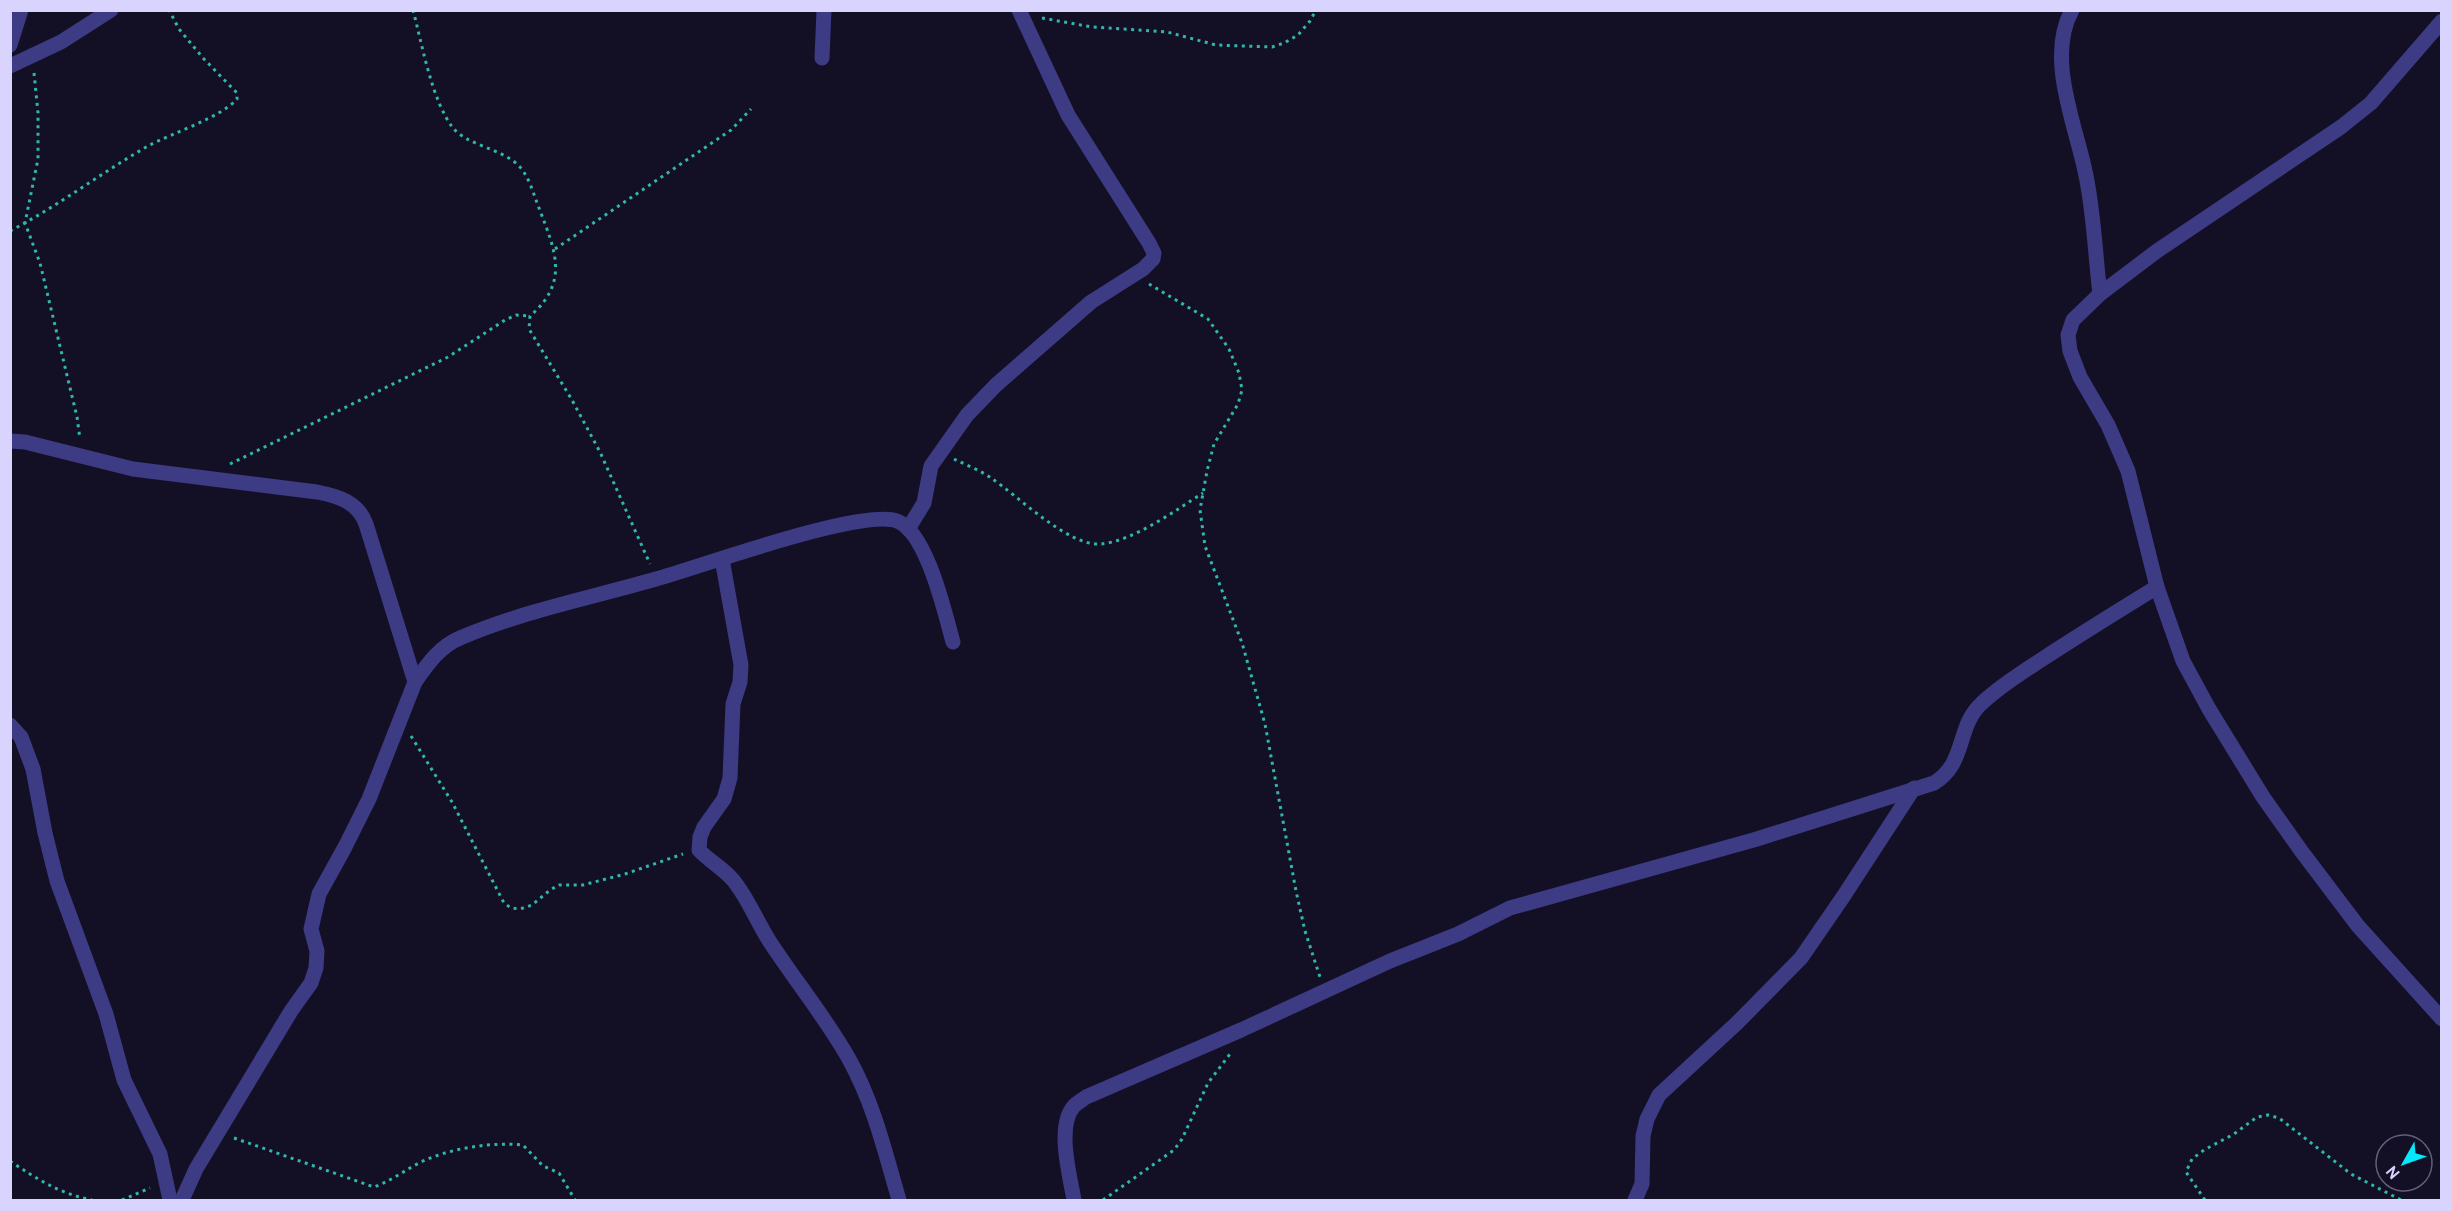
<svg xmlns="http://www.w3.org/2000/svg" width="2452" height="1211" viewBox="0 0 2452 1211" font-family="Overpass,sans-serif">
  <rect width="100%" height="100%" fill="#130f25"/>
  <g fill="none" stroke-linecap="round" stroke-linejoin="round">
    <g stroke="#31b6ab" stroke-width="3" stroke-dasharray="3 4.5" stroke-linecap="butt">
      <path d="M413 10C422 44 432 101 453 128 467 145 499 148 517 164 529 175 533 193 539 208 555 250 570 282 530 316L529 329 572 400 600 452 650 564"/>
      <path d="M1042 18 1092 27 1167 32 1216 45 1272 47 1284 43 1298 35 1310 21 1316 10"/>
      <path d="M34 73 38 113V159L25 223 40 263 77 417 80 439"/>
      <path d="M10 231C58 206 101 173 148 146 172 133 220 118 237 99V93L203 58 179 29 169 10"/>
      <path d="M555 249 731 130 751 109"/>
      <path d="M1149 284 1208 319 1229 349 1239 373 1242 390 1238 404 1214 444 1207 471 1200 510 1205 546 1242 643 1265 724 1296 891 1305 931 1320 977"/>
      <path d="M954 459C966 465 980 470 991 478 1018 496 1068 546 1100 544 1132 542 1176 510 1203 493"/>
      <path d="M230 464 448 357 505 320 516 315 530 316"/>
      <path d="M411 736 452 802 504 903 511 908 520 909 532 905 550 890 559 885H583L625 874 683 854"/>
      <path d="M234 1138 374 1187C391 1181 405 1170 421 1162 451 1148 490 1142 523 1145L543 1166 559 1173 575 1200"/>
      <path d="M10 1161C37 1179 60 1194 92 1200"/>
      <path d="M122 1200 150 1188"/>
      <path d="M1103 1200 1174 1150 1182 1139 1208 1083 1230 1054"/>
      <path d="M2205 1200 2186 1172 2192 1159 2204 1150 2234 1134 2257 1117 2268 1115 2279 1118 2351 1174 2401 1200"/>
    </g>
    <g stroke="#3c3b84" stroke-width="15">
      <path d="M2072 10C2046 57 2075 123 2085 171 2094 211 2095 254 2100 294"/>
      <path d="M2442 21 2371 103 2341 127 2157 251 2100 294 2073 320 2068 335 2070 351 2080 377 2108 425 2128 471 2157 587 2183 661 2209 709 2263 797 2302 852 2358 926 2442 1019"/>
      <path d="M10 45 21 10"/>
      <path d="M822 58 824 10"/>
      <path d="M10 66 61 42 111 10"/>
      <path d="M10 441 25 442 133 469 317 492C338 496 358 502 366 524L415 682 369 799 345 847 319 894 311 929 317 951 316 968 311 983 291 1011 196 1169 182 1200"/>
      <path d="M908 529 924 503 931 466 967 415 996 385 1091 302 1143 269 1153 259 1154 253 1149 243 1068 115 1019 10"/>
      <path d="M722 559 741 665 740 682 733 704 730 778 724 799 704 827 700 837 699 850C709 861 723 868 733 880 748 898 757 922 770 942 796 982 826 1018 849 1059 874 1104 885 1152 899 1200"/>
      <path d="M415 682C427 665 440 646 460 638 523 611 590 598 656 579 700 567 861 508 897 521 927 532 945 614 953 642"/>
      <path d="M10 725 21 737 33 769 45 833 57 881 106 1014 124 1080 160 1154 170 1200"/>
      <path d="M1074 1200C1070 1176 1056 1126 1074 1106 1077 1103 1082 1100 1086 1097L1241 1030 1390 961 1458 934 1510 908 1757 839 1934 783C1967 763 1956 726 1982 703 2000 686 2021 673 2041 660 2079 635 2118 611 2157 587"/>
      <path d="M1635 1200 1642 1184 1643 1136 1647 1119 1659 1095 1737 1023 1801 958 1843 897 1914 788"/>
    </g>
  </g>
  <rect width="2452" height="1211" fill="none" stroke="#d8d4fe" stroke-width="24"/>
  <g transform="translate(2404 1163) rotate(230)"><circle r="28" fill="#130f25" stroke="#625e7c" stroke-width="1.5"/>
  <path d="M0-4.5L10 22L0 15L-10 22Z" fill="#03e8fb"/>
  <text y="-9" font-size="16" font-weight="bold" text-anchor="middle" fill="#d8d4fe">N</text>
  </g>
</svg>
